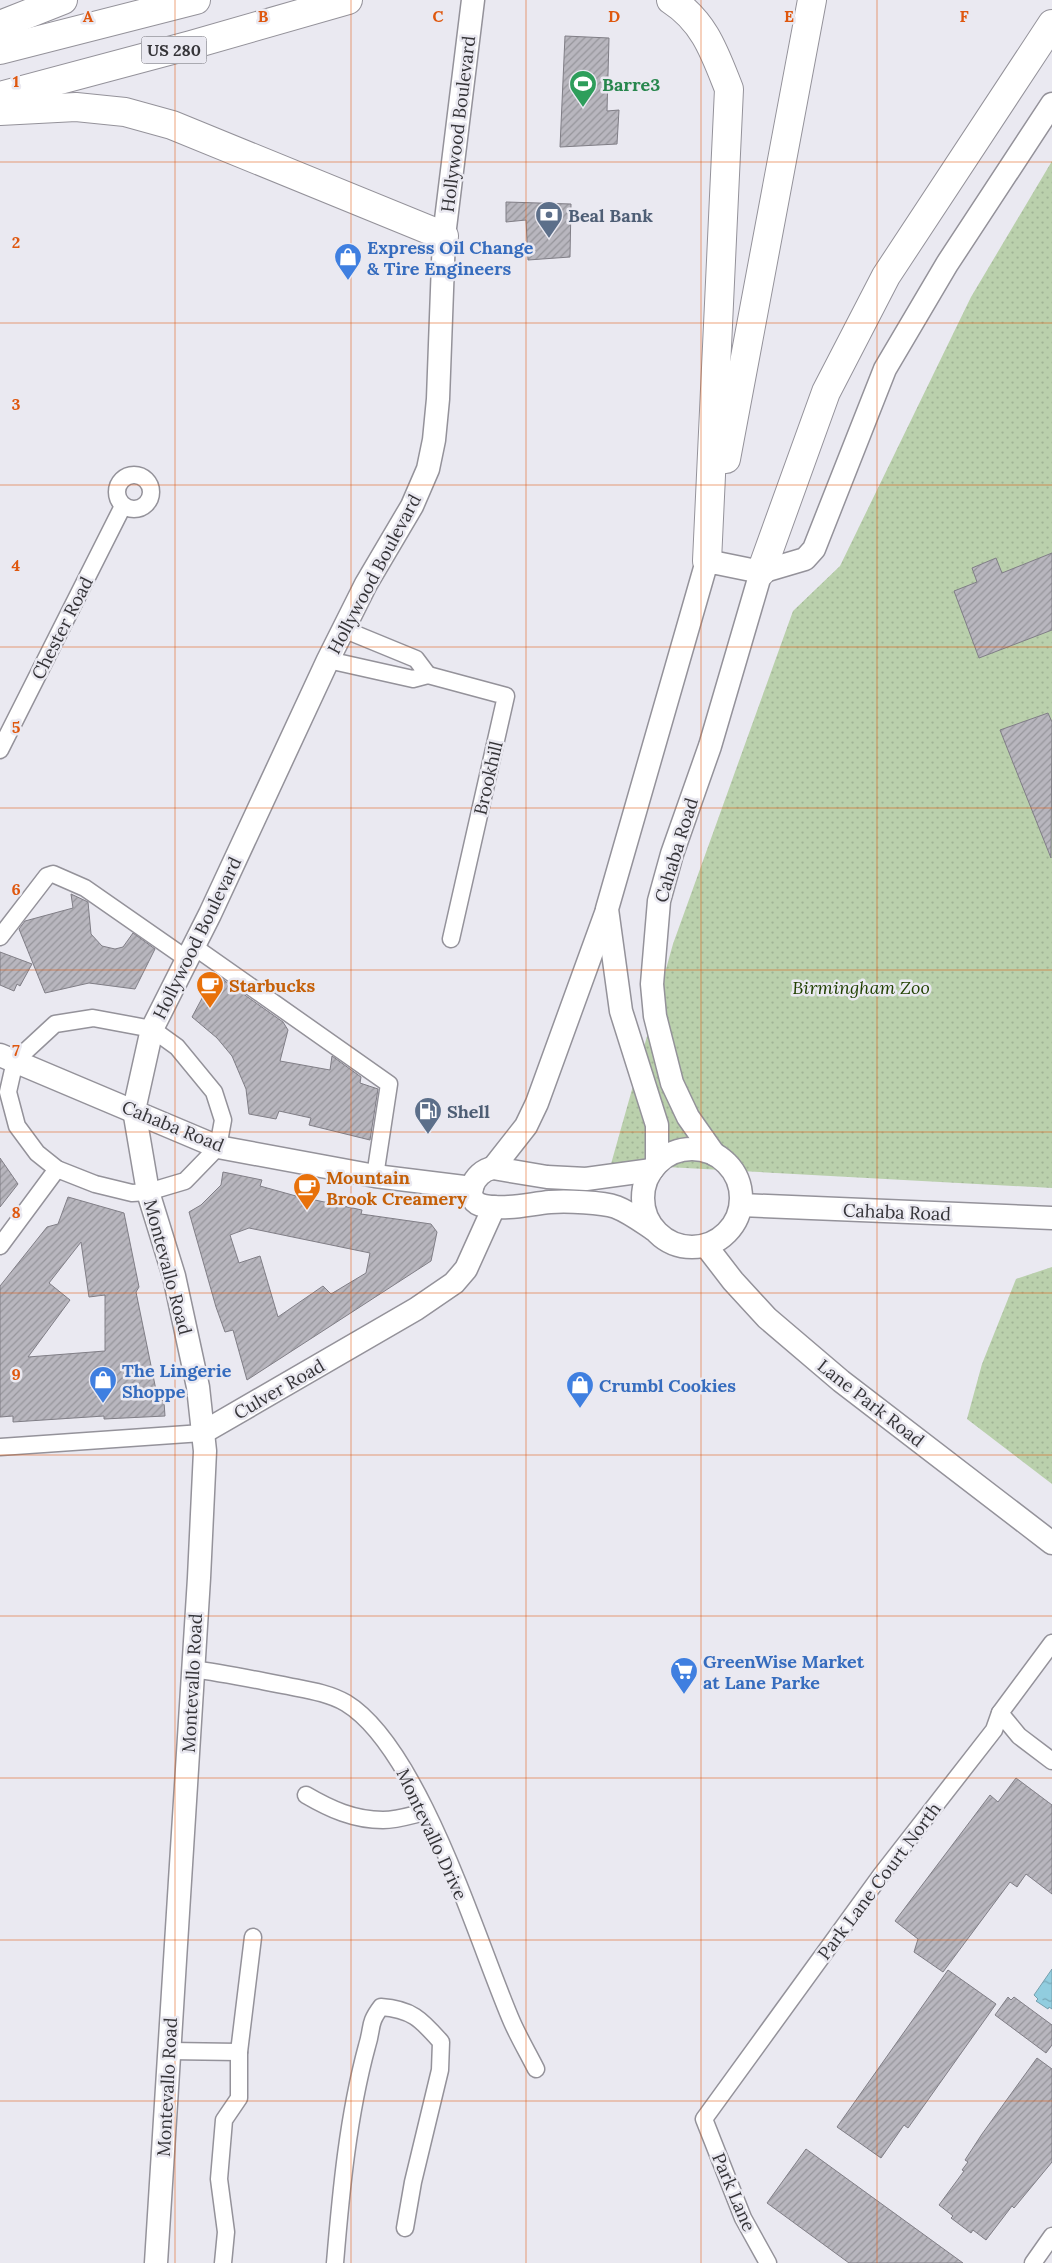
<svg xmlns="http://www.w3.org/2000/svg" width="1052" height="2263" viewBox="0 0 1052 2263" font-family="Lora,serif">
  <defs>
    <pattern id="park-dots" width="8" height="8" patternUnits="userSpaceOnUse" patternTransform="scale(1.25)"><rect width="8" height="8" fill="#bad0ac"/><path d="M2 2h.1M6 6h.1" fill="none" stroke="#a0b395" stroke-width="1.8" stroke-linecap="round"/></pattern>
    <pattern id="water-ripples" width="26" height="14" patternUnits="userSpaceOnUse" patternTransform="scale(1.25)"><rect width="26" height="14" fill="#91cddf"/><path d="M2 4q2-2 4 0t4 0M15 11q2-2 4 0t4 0" fill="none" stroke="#77a7b6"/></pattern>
    <pattern id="building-hatch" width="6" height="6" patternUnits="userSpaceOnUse" patternTransform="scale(1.25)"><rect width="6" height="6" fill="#b8b6be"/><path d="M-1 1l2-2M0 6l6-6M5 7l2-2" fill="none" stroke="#96959b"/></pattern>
  </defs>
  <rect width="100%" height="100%" fill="#eae9f1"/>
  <g fill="url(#park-dots)">
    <path d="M1052 161V1188L611 1164 673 944 793 611 840 566 971 297Z"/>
    <path d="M1052 1267V1484L967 1419 982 1364 1016 1279Z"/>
  </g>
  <path fill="url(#water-ripples)" stroke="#759fad" d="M1052 1969V2009L1049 2007 1048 2009 1036 2001 1038 1999 1034 1995Z"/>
  <g fill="url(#building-hatch)" stroke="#807e86" fill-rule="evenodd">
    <path d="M565 36 609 38 607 111 619 110 617 144 560 147Z"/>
    <path d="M506 202 571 204 570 257 528 260 526 220 506 222Z"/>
    <path d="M1052 553V630L979 658 954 591 977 582 972 568 996 558 1002 573Z"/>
    <path d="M1048 713 1052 722 1051 858 1000 730Z"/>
    <path d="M71 894 88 902 91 934 102 946 115 949 123 947 133 933 155 949 135 989 89 983 45 993 19 929 25 921 73 908Z"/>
    <path d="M0 952 32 964 20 986 17 984 14 991 0 985Z"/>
    <path d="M215 974 283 1022 288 1030 280 1061 330 1070 332 1056 361 1077 360 1083 378 1089 370 1140 309 1125 311 1118 279 1111 276 1119 249 1114 246 1089 232 1056 217 1038 192 1017Z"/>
    <path d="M0 1158 18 1184 0 1207Z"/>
    <path d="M223 1172 262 1180 260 1186 296 1196 362 1210 361 1214 431 1224 437 1232 431 1261 247 1380 233 1330 225 1332 216 1307 189 1212 201 1205 221 1185ZM249 1228 370 1253 366 1273 331 1294 323 1286 278 1317 260 1256 239 1263 230 1235Z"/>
    <path d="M68 1197 124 1213 139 1287 136 1292 157 1395 164 1402 165 1416 104 1419V1416L13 1422V1416L0 1417V1286L47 1227 58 1224ZM81 1242 89 1297 105 1295V1351L28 1357 70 1300 49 1283Z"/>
    <path d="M1016 1778 1052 1805V1894L1026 1874 1017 1887 1010 1882 943 1972 914 1952 918 1939 895 1921 990 1795 998 1802Z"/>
    <path d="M948 1970 996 2004 908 2128 904 2125 881 2158 837 2127Z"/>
    <path d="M1008 1997 1011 2000 1014 1997 1052 2025V2045L1046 2053 995 2015Z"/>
    <path d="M1037 2058 1052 2069V2162L1014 2208 1012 2206 986 2240 973 2230 971 2233 951 2218 953 2216 939 2205 964 2171 962 2170 968 2162 965 2160 982 2134Z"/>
    <path d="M806 2149 963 2263H849L767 2203Z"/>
  </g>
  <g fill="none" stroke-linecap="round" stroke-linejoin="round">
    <defs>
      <g id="street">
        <circle cx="134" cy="492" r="17"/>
        <path d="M343 629 416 659 428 675"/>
        <path d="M328 660 413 679 428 675 506 696 451 939"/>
        <path d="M0 750 123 506"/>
        <path d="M0 937 47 876 53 874 85 888 187 959"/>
        <path d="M193 946 389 1084 375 1176"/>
        <path d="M93 1018 152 1029 177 1047 214 1092 223 1120 218 1147 185 1181 148 1192 132 1193 95 1184 57 1169 37 1153 17 1126 8 1092 15 1061 55 1024Z"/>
        <path d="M0 1246 57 1169"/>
        <path d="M0 1447 202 1433"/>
        <path d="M192 1669C224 1673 256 1680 288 1686 308 1690 329 1693 346 1703 420 1748 477 1941 512 2022 519 2038 528 2053 536 2069"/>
        <path d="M1000 1713 1019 1736 1052 1761"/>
        <path d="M306 1795C330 1809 354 1820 383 1820 397 1820 412 1815 425 1812"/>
        <path d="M169 2051 239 2052 253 1937"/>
        <path d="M223 2263 226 2232 219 2179 224 2120 239 2098V2052"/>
        <path d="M335 2263C341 2191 348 2116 367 2046 373 2027 368 2024 381 2007 411 2009 421 2019 441 2042L440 2070 413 2182 405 2228"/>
        <path d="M768 2263 743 2218 704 2119 881 1875 994 1730 1000 1713 1052 1643"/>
        <path d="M1033 2263 1052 2236"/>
      </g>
      <g id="secondary">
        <path d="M0 1055 218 1147 375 1176 472 1188"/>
        <circle cx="692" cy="1198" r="49"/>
        <path d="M714 1154 688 1117 672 1083 655 1016 652 984 659 901 672 854 710 746 761 572"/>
        <path d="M657 1163V1125L621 1011 607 909 707 561 761 572 805 559 814 549 885 369 947 264 1052 104"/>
        <path d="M493 1168 526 1126 537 1103 606 913"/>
        <path d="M652 1170 586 1179 547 1177 493 1168C473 1171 460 1202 485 1206 507 1210 529 1204 550 1202 566 1201 602 1202 616 1207 629 1212 641 1221 653 1229"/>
        <path d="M741 1205 1052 1218"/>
        <path d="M706 1246 733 1281 767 1318 841 1381 1052 1543"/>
        <path d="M202 1433 416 1309 454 1283 466 1269 494 1207"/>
        <path d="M156 2263 199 1578 205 1451 198 1387 174 1276 148 1192 134 1110 152 1029 210 914 328 660 366 584 412 506 428 469 434 440 438 399 444 236 473 0"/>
      </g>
      <g id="highway">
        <path d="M671 0C705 22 715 54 729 89L707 561"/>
        <path d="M0 25 63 0"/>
        <path d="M0 50 196 0"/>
        <path d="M0 96 191 45 348 0"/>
        <path d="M0 111 76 107 125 112 172 125 444 236"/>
        <path d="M726 459 812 0"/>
        <path d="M761 572 826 392 886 276 1052 24"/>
      </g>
    </defs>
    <use href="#street" stroke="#94929a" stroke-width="19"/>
    <use href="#secondary" stroke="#94929a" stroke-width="25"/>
    <use href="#highway" stroke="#94929a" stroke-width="30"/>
    <use href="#street" stroke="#fff" stroke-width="16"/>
    <use href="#secondary" stroke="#fff" stroke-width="22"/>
    <use href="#highway" stroke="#fff" stroke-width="28"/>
  </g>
  <path fill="none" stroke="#df570e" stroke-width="1" stroke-opacity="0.55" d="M175 0V2263M351 0V2263M526 0V2263M701 0V2263M877 0V2263M0 162H1052M0 323H1052M0 485H1052M0 647H1052M0 808H1052M0 970H1052M0 1132H1052M0 1293H1052M0 1455H1052M0 1616H1052M0 1778H1052M0 1940H1052M0 2101H1052"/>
  <defs>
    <symbol id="stadium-pin" viewBox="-11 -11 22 30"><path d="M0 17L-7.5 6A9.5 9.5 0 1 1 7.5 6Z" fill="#2e9e5b" stroke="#eae9f1"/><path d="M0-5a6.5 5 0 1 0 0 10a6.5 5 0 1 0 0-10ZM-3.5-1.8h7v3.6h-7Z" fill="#fff"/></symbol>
    <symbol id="bank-pin" viewBox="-11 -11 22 30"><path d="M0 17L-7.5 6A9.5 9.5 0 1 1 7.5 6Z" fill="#5c6f8a" stroke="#eae9f1"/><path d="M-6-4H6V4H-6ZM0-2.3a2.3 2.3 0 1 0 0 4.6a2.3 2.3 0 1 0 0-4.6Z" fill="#fff"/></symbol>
    <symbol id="shop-pin" viewBox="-11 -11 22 30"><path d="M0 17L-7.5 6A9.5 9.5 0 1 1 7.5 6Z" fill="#3f7fe0" stroke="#eae9f1"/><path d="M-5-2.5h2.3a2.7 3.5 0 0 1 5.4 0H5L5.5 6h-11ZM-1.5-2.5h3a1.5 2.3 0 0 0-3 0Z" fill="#fff"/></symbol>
    <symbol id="cafe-pin" viewBox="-11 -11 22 30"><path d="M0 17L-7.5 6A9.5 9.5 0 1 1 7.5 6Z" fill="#e8710a" stroke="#eae9f1"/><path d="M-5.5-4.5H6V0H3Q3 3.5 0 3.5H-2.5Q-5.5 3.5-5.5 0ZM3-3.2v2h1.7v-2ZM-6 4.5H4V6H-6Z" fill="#fff"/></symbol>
    <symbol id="fuel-pin" viewBox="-11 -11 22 30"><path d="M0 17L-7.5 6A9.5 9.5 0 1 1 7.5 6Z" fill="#5c6f8a" stroke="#eae9f1"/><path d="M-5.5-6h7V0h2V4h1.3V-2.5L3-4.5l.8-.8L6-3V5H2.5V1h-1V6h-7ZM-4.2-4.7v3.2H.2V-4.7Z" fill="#fff"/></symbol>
    <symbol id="supermarket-pin" viewBox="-11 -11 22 30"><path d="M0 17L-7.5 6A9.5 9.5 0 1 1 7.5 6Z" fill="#3f7fe0" stroke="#eae9f1"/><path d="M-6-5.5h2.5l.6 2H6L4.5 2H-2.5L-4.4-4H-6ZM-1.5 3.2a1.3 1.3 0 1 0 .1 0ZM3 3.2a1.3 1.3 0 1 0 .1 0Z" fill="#fff"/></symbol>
  </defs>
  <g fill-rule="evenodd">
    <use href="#stadium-pin" x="567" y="68" width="32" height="43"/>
    <use href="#bank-pin" x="533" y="199" width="32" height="43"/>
    <use href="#shop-pin" x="332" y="241" width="32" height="43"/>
    <use href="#cafe-pin" x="194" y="969" width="32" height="43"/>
    <use href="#fuel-pin" x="412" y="1095" width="32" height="43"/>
    <use href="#cafe-pin" x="291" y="1171" width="32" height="43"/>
    <use href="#shop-pin" x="87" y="1364" width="32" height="43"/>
    <use href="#shop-pin" x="564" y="1369" width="32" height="43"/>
    <use href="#supermarket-pin" x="668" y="1655" width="32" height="43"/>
  </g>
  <g text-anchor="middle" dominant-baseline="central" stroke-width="5" stroke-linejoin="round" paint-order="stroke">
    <rect fill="#eae9f1" stroke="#6b6a70" stroke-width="1" x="141.5" y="36.5" width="65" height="27" rx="4"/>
    <g font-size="16" font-weight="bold" fill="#353438">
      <text x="174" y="50">US 280</text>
    </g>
    <g font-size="18" font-weight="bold" fill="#27864d" stroke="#eae9f1" text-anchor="start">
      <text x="602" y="84">Barre3</text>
    </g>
    <g font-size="18" fill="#353438" stroke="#eae9f1">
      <text transform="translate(458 124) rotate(-83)">Hollywood Boulevard</text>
      <text transform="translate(374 574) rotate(-62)">Hollywood Boulevard</text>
      <text transform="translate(62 628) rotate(-63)">Chester Road</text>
      <text transform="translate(488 778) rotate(-77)">Brookhill</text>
      <text transform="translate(676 850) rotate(-73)">Cahaba Road</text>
      <text transform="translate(197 938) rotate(-64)">Hollywood Boulevard</text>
      <text transform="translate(173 1126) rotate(22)">Cahaba Road</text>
      <text transform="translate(897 1212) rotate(2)">Cahaba Road</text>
      <text transform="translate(168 1267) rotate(75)">Montevallo Road</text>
      <text transform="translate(279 1389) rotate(-30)">Culver Road</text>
      <text transform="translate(871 1403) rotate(38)">Lane Park Road</text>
      <text transform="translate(192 1683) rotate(-87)">Montevallo Road</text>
      <text transform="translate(432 1834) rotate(65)">Montevallo Drive</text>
      <text transform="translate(879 1881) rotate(-53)">Park Lane Court North</text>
      <text transform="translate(167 2087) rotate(-87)">Montevallo Road</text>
      <text transform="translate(734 2192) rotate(67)">Park Lane</text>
    </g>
    <g font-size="18" font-weight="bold" fill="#4e5e75" stroke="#eae9f1" text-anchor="start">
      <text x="568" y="215">Beal Bank</text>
      <text x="447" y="1111">Shell</text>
    </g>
    <g font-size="18" font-weight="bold" fill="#366cbe" stroke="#eae9f1" text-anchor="start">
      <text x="367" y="247">Express Oil Change<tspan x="367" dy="21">&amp; Tire Engineers</tspan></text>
      <text x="122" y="1370">The Lingerie<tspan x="122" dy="21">Shoppe</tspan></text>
      <text x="599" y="1385">Crumbl Cookies</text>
      <text x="703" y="1661">GreenWise Market<tspan x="703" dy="21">at Lane Parke</tspan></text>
    </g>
    <g font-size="18" font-weight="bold" fill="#c56008" stroke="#eae9f1" text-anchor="start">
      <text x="229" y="985">Starbucks</text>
      <text x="326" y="1177">Mountain<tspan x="326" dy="21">Brook Creamery</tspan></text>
    </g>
    <g font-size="18" font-style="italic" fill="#204000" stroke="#eae9f1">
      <text x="861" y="987">Birmingham Zoo</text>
    </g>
  </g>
  <g font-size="16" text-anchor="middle" font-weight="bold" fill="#df570e" stroke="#eae9f1" stroke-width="5" stroke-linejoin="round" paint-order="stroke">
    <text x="88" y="22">A</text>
    <text x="263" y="22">B</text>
    <text x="438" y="22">C</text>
    <text x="614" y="22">D</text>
    <text x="789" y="22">E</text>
    <text x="964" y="22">F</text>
    <text x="16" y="87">1</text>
    <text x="16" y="248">2</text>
    <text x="16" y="410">3</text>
    <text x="16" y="571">4</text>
    <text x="16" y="733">5</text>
    <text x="16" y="895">6</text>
    <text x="16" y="1056">7</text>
    <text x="16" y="1218">8</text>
    <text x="16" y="1380">9</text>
  </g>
</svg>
